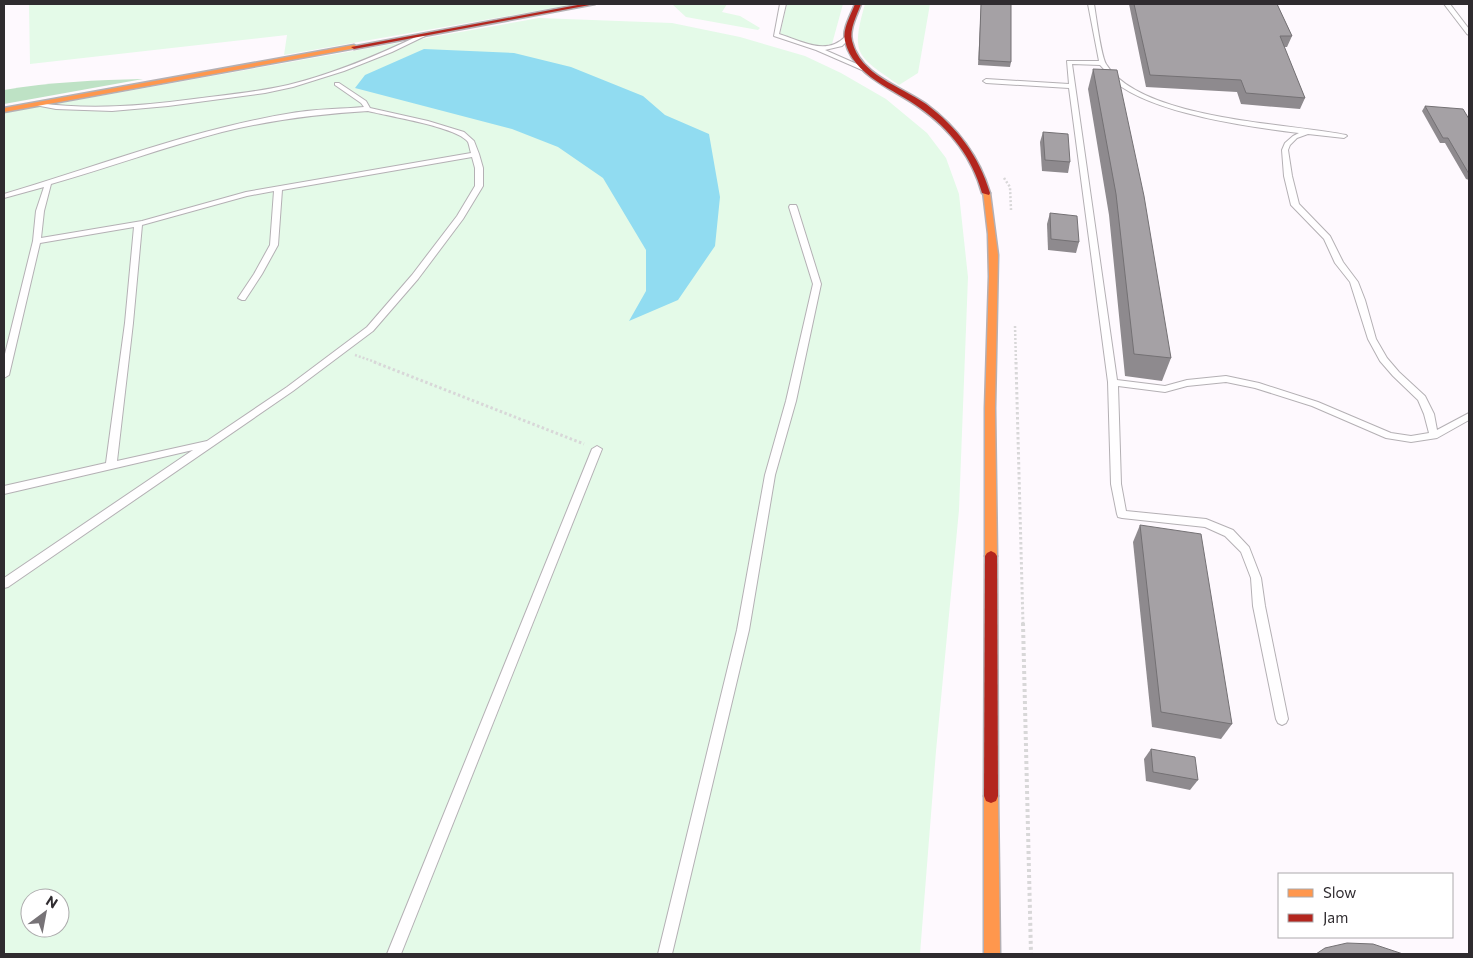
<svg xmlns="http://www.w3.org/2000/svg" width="1473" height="958" viewBox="0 0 1473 958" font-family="Commissioner,sans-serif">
  <rect width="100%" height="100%" fill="#fef9fe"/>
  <g fill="#e4fae8" fill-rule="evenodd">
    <path d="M29 4H576L284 55 287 35 30 64Z"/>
    <path d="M672 4H727L722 12 740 16 760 28 758 30 686 17Z"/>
    <path d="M787 4H843L832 44 818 47 780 34Z"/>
    <path d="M865 4H930L918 73 899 85C858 56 850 56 865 4Z"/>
    <path d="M539 18 672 23 740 37 805 56 841 73 886 99 927 133 946 158 959 194 968 277 959 510 936 751 920 954H4V113ZM30 898H60V928H30Z"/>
  </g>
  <path fill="#bee2c5" d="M143 79 4 104V90C50 82 97 80 143 79Z"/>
  <path fill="#91dcf1" d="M424 49 514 53 571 67 643 96 665 115 709 134 720 197 715 246 678 300 629 321 646 291V250L603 178 558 147 512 129 355 88 365 75Z"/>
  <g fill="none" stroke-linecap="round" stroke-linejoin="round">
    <defs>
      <g id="lane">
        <path d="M780 4H786L779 34C801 41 826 56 845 37H849V39L842 46 825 50 866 68V70H862L816 50 774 36Z"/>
        <path d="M1088 4H1094C1096 16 1101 56 1106 64 1141 120 1287 123 1346 135L1347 136 1344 138 1308 134 1297 138 1290 145 1288 150 1292 176 1299 204 1330 236 1343 262 1358 282 1365 300 1376 339 1387 358 1399 372 1425 396 1434 414 1437 430 1469 413V420L1437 438 1411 442 1386 438 1312 406 1255 388 1226 382 1187 386 1165 392 1118 386 1121 484 1126 511 1206 519 1233 530 1249 547 1261 578 1265 606 1288 719 1286 723 1282 725 1278 723 1276 719 1253 606 1251 578 1241 552 1225 536 1205 527 1122 518 1118 517 1117 514 1111 484 1108 382 1069 88 986 83 983 81 986 79 1069 84 1067 61H1099ZM1072 64 1100 65C1105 70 1110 77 1115 82 1154 114 1250 127 1299 133L1293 136 1285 143 1282 150 1284 176 1291 205 1324 239 1335 263 1350 282 1368 339 1380 361 1393 376 1418 400 1424 414 1429 433 1411 436 1391 433 1318 402 1259 383 1226 376 1187 380 1165 386 1117 380Z"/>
        <path d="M1444 4H1450L1469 29V35L1467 34Z"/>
        <path d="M420 35 425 36 392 52 344 71 293 87 265 93 168 106 112 111 56 109 35 105 38 103C90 110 142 106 194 99 225 95 257 92 288 85 334 74 378 55 420 35Z"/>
        <path d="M335 83H339L366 101 370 108 428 121 464 132 474 141 479 154 483 168V186L463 219 418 279 373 331 293 391 8 587 4 588V578L193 450 4 494V486L106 463 125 323 134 227 40 243 9 375 4 378V358L33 241 36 211 44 187 4 198V194C99 166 193 129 292 113 315 109 340 109 364 107L361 103 335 85ZM368 111C387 116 458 127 468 142 469 144 470 150 471 153L246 192 142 221 41 238 44 211 51 184C108 168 164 147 222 132 270 120 319 114 368 111ZM472 157 475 168V186L457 216 412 275 367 327 287 387 207 441 117 461 133 323 142 225 247 196 274 191 270 245 254 274 238 298 242 300H245L262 274 278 245 282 190Z"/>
        <path d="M790 205H796L797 207 821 284 796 401 775 475 749 630 672 954H658L737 630 765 475 786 401 813 284 789 207Z"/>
        <path d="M597 446 602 449 401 954H387L592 449Z"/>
      </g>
      <g id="slow">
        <path d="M354 45 357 47 356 48 4 112V108Z"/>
        <path d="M983 191 990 193 998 255 995 408 997 556 995 559H987L985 556V408L989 276 988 234Z"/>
        <path d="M991 789 996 791 998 796 1000 954H984V796L986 791Z"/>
      </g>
      <g id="jam">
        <path d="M583 4H595L354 49 351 47Z"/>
        <path d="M855 4H861C857 15 849 29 852 41 860 75 900 86 926 104 957 127 979 156 990 193L989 195 982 193C972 157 950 129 920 108 894 89 853 76 845 41 842 29 851 15 855 4Z"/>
        <path d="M991 551 995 553 997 556 998 796 996 801 991 803 986 801 984 796 985 556 987 553Z"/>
      </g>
    </defs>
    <use href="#lane" stroke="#b4b0b4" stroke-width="2"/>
    <use href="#slow" stroke="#b4b0b4" stroke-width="3"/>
    <use href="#jam" stroke="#b4b0b4" stroke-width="3"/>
    <g stroke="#d8d7d8" stroke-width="2.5" stroke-dasharray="2 2" stroke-linecap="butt">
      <path d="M1004 178 1010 187 1011 210"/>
      <path d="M1015 326 1016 363"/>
      <path d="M355 355 378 363"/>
    </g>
    <g stroke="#d8d7d8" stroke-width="3" stroke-dasharray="2.5 2.5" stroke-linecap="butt">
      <path d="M374 362 584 444"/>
      <path d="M1016 362 1023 624"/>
    </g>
    <path stroke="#d8d7d8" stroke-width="4" stroke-dasharray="3 3" stroke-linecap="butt" d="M1023 623 1031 954"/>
    <use href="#lane" fill="#fffeff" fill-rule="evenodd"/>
    <use href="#slow" fill="#ff974d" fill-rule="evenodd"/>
    <use href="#jam" fill="#b3261e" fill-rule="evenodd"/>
  </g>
  <g fill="#8e8a8e">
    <path d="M981 4H1011V62L1010 67 978 65Z"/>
    <path d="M1129 4H1277L1292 36 1287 47H1284L1305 98 1300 109 1241 104 1237 92 1146 87Z"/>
    <path d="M1093 69 1171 358 1162 381 1125 376 1109 215 1088 89Z"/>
    <path d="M1425 106 1469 119V180L1466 179 1445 143H1440L1422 111Z"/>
    <path d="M1043 132 1070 162 1068 173 1042 171 1040 142Z"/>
    <path d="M1050 213 1079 242 1076 253 1048 250 1047 224Z"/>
    <path d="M1140 525 1232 724 1221 739 1152 727 1133 542Z"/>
    <path d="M1151 749 1198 780 1190 790 1146 781 1144 759Z"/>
  </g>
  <g fill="#a5a1a5" stroke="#747174">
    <path d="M981 4H1011V62L979 60Z"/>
    <path d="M1134 4H1277L1292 36H1280L1305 98 1246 93 1241 80 1150 75Z"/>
    <path d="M1093 69 1117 70 1144 196 1171 358 1134 354 1116 194Z"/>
    <path d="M1425 106 1463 109 1469 119V174L1448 138H1443Z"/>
    <path d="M1043 132 1068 134 1070 162 1045 160Z"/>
    <path d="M1050 213 1077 216 1079 242 1051 239Z"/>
    <path d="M1140 525 1201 534 1232 724 1161 712Z"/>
    <path d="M1151 749 1195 757 1198 780 1153 772Z"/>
    <path d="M1347 943 1373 944 1403 954H1316L1325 948Z"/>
  </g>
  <rect width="1473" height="958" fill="none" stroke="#2f2b2f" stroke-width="10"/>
  <rect x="1278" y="873" width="175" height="65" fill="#ffffff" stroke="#acaaac"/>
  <rect x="1288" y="889" width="25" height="8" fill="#ff974d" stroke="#acaaac"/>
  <text x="1323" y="898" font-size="15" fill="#2f2b2f">Slow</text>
  <rect x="1288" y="914" width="25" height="8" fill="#b3261e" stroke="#acaaac"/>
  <text x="1323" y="923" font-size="15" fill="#2f2b2f">Jam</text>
  <g transform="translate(45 913) rotate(32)"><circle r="24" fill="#ffffff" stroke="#acaaac"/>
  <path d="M0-4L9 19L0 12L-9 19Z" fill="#777377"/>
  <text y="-8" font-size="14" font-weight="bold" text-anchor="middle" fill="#2f2b2f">N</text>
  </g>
</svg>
